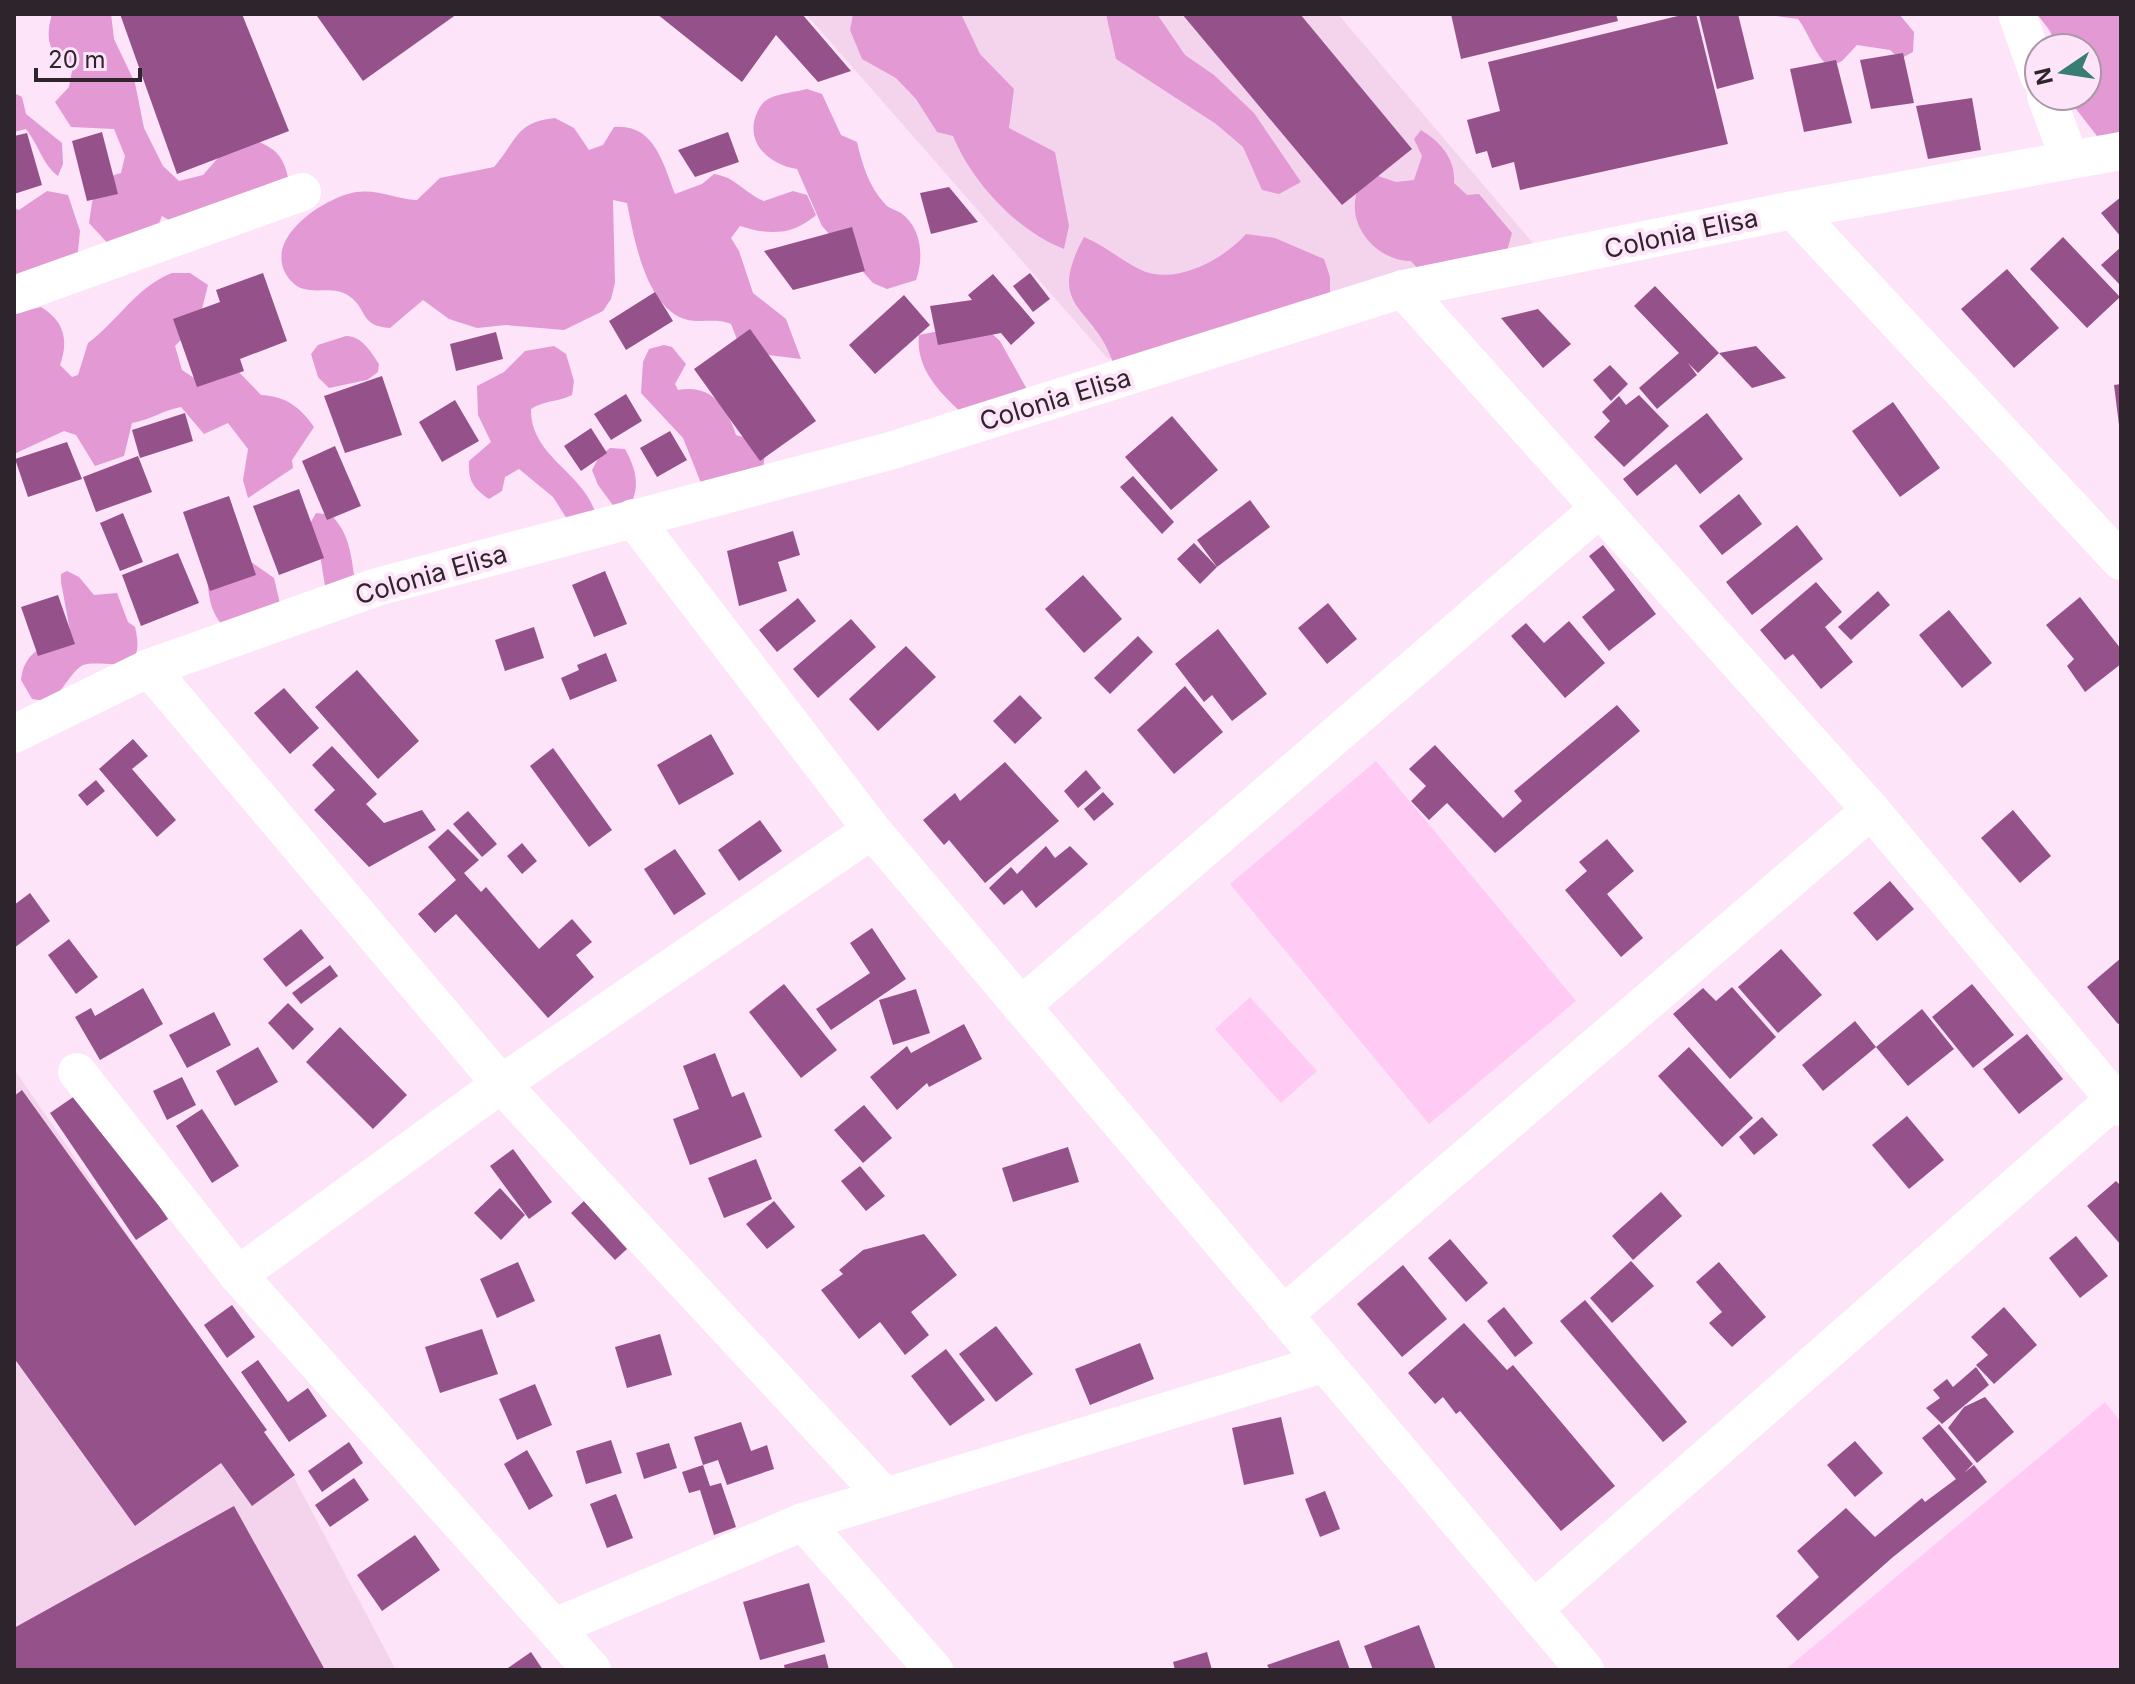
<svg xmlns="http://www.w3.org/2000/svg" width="2135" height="1684" viewBox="0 0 2135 1684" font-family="Inter,sans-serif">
  <rect width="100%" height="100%" fill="#fee4f8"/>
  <g fill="#f4d4ed">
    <path d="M806 14H1338L1538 249 1108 359Z"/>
    <path d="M14 1069 292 1474 396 1670H14Z"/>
  </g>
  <g fill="#ffcbf4">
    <path d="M1376 761 1576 1001 1429 1124 1230 884Z"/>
    <path d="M1250 997 1317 1071 1281 1103 1215 1029Z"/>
    <path d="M2105 1402 2121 1422V1670H1785Z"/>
  </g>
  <g fill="#e299d4">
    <path d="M52 14H111L114 39 135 83 144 128 163 166 179 181 203 175 225 150 247 137C280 149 284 156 291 190L181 227 162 216 153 238 114 250 89 223C94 195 91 181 121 173L125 156 114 129 71 127 55 102 69 87 72 71C50 52 44 43 52 14Z"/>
    <path d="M853 14H961L980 54 1014 89 1009 128 1055 152 1069 226 1064 249C1017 231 972 182 953 136L937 132 916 99 896 78 862 59 850 30Z"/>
    <path d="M1106 14H1157L1185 55 1214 75 1254 113 1301 182 1279 194 1262 190 1243 147 1216 124 1116 59Z"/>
    <path d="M1761 14H1899L1914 32 1913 52 1900 59 1890 50 1857 45 1842 61 1829 67C1814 54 1810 35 1798 19Z"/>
    <path d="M2037 14H2121V130L2114 135 2097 136 2066 96H2087V48H2056L2050 31Z"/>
    <path d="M807 89 822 94 841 135 857 142C862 164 869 187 885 204 888 208 896 210 901 213 922 228 924 258 916 280L887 289 873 283 822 226 797 169C772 165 747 146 755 118 758 110 761 102 770 98 781 93 796 92 807 89Z"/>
    <path d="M14 93 22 97 26 114 62 143 63 164 58 176C43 165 38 144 26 129L14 132V147Z"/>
    <path d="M555 118 574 128 589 150 603 145 614 127C654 123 663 163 675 194L702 184 714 174C736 177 744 193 764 201L793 191 807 195 816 215C792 236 768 235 740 226L731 238 739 251 753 293 786 319 801 359 742 352 731 324C716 318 703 323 688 320 646 310 634 238 627 203L613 200 615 283 611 299 603 311 564 330 506 325 477 328 449 319 423 300 390 328C359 326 368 309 349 296 331 283 307 299 291 281 257 242 322 198 356 192 379 189 395 199 417 200L440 178 494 167C517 141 515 122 555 118Z"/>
    <path d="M1421 130C1441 142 1456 160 1454 183L1467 195 1479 194 1512 233 1507 251 1420 271 1411 261C1379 261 1348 229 1356 195 1358 187 1365 180 1369 173L1396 182 1414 180 1422 156 1414 139Z"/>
    <path d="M47 191 68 195 80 231 77 261 14 278V208L19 210Z"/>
    <path d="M1246 234 1275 238 1324 259 1330 277V298L1115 369C1097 303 1043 313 1084 237 1104 245 1119 259 1139 269 1174 287 1223 260 1246 234Z"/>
    <path d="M172 273H190L208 285 199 321 175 346 182 370 197 380 235 368 261 395C286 396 301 408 314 427L292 460 293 468 248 498 243 480 248 449 228 423 204 434 181 407C163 410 153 419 132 423L124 456 95 466 76 435 64 431 14 454V314L41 307C64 321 69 340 60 365L72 377 78 375 88 343C118 321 136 287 172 273Z"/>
    <path d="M934 332 963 336 990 332 1000 341 1029 393 967 417C942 396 915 369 919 335Z"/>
    <path d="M346 336C362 336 371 352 379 364L378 372 367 380 329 388 318 377 311 354 318 345Z"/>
    <path d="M664 345 672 347 686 364 675 384 678 390C711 384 727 406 736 435L749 439 765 454 763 468 703 488 683 438 641 393 643 362 649 349Z"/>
    <path d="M554 346 566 354 574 381 572 395C558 402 545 400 531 409 530 459 591 475 597 521L569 522 553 497 519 469 505 477 502 491 489 499C473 488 468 480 469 461L491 442 478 415 477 386 504 372 525 351Z"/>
    <path d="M610 448 625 449C635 467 641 486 630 505L615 508 598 485 592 470 599 457Z"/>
    <path d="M316 513 331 515C350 534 351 555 355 581L325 586 318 542 308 527Z"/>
    <path d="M251 562 274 578 281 608 225 628C210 612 209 598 207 577Z"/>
    <path d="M67 571 79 577 94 595 117 593 128 622 135 627C148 681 106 658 83 665 64 676 62 706 32 699L21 680C24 650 46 645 71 636L61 582V574Z"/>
  </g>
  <g fill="#95518a">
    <path d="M120 14H242L289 131 177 174Z"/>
    <path d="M320 14H457L363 81 317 16Z"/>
    <path d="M657 14H802L851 71 818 82 776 35 742 82Z"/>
    <path d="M1182 14H1300L1412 149 1342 205Z"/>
    <path d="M1451 14H1616L1618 21 1461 59Z"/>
    <path d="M1686 14H1696L1728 144 1520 190 1514 162 1492 168 1487 151 1476 154 1467 120 1500 111 1488 62Z"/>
    <path d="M1738 14 1754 79 1717 89 1699 15Z"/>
    <path d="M1903 53 1914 103 1871 109 1860 60Z"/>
    <path d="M1836 60 1852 123 1804 132 1790 69Z"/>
    <path d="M1972 98 1981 150 1928 159 1916 106Z"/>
    <path d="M102 132 118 194 87 201 72 141Z"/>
    <path d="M728 132 739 162 695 177 678 150Z"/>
    <path d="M27 133 42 185 14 194V136Z"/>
    <path d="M949 187 978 222 931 234 920 193Z"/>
    <path d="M2121 197V237L2101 213Z"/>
    <path d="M852 227 865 271 793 290 764 251Z"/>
    <path d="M2063 237 2120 297 2087 328 2030 269Z"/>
    <path d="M2121 247V286L2101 265Z"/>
    <path d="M2007 269 2059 328 2014 368 1961 309Z"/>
    <path d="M263 273 287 341 240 359 244 371 197 387 173 319 220 302 216 290Z"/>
    <path d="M1030 273 1050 299 1033 312 1013 286Z"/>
    <path d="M993 274 1035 323 1011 345 1001 333 938 345 930 306 972 300 968 295Z"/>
    <path d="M1655 286 1719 353 1698 373 1688 363 1697 375 1657 409 1639 388 1679 353 1634 306Z"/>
    <path d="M655 292 673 321 626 350 609 321Z"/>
    <path d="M904 295 930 325 875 374 849 345Z"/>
    <path d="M1538 309 1571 344 1543 368 1501 318Z"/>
    <path d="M750 329 816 421 760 461 694 369Z"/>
    <path d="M496 332 503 359 456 371 450 344Z"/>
    <path d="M1756 346 1786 378 1752 388 1719 353Z"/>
    <path d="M1610 365 1628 384 1611 401 1593 380Z"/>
    <path d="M382 376 402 435 345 453 324 396Z"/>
    <path d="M2121 384V425H2119L2114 385Z"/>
    <path d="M626 394 642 421 611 440 594 414Z"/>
    <path d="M1639 395 1669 426 1624 467 1594 437 1610 421 1602 412 1619 396 1626 405Z"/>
    <path d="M455 400 479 441 442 462 419 422Z"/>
    <path d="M1893 402 1940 468 1900 497 1852 431Z"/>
    <path d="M185 413 193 441 140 458 132 430Z"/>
    <path d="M1707 413 1743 459 1700 494 1676 464 1637 496 1623 479Z"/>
    <path d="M1172 416 1218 470 1171 510 1125 457Z"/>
    <path d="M591 428 607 453 581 471 564 446Z"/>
    <path d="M670 431 687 460 657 477 640 448Z"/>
    <path d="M67 442 82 479 28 497 15 459Z"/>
    <path d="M335 446 361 506 327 520 302 461Z"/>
    <path d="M138 456 152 492 96 512 83 477Z"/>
    <path d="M1133 476 1174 522 1162 534 1120 487Z"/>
    <path d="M299 489 324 558 279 575 253 506Z"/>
    <path d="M1739 494 1762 524 1722 555 1699 526Z"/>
    <path d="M229 496 256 575 210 591 183 512Z"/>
    <path d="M1250 500 1270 527 1217 567 1197 540Z"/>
    <path d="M123 513 143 562 120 571 100 523Z"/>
    <path d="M1797 525 1823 559 1752 615 1726 582Z"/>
    <path d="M793 531 800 555 778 562 787 591 739 606 727 551Z"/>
    <path d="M1194 543 1217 567 1200 584 1177 559Z"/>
    <path d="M1603 545 1656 614 1609 651 1582 617 1615 590 1589 556Z"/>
    <path d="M178 553 199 603 141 626 122 575Z"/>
    <path d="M605 571 627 624 594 637 572 585Z"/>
    <path d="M1083 575 1122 619 1084 653 1045 609Z"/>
    <path d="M1816 582 1842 612 1825 627 1853 662 1821 689 1793 654 1785 660 1760 630Z"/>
    <path d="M1878 591 1890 605 1851 640 1838 627Z"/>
    <path d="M58 595 75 644 38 656 21 607Z"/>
    <path d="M2080 597 2121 649V664L2085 692 2067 666 2074 659 2046 625Z"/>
    <path d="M798 598 816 621 777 652 759 630Z"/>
    <path d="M1328 603 1357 639 1327 664 1298 628Z"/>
    <path d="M1949 610 1992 663 1962 688 1919 635Z"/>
    <path d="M851 619 876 647 818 698 793 669Z"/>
    <path d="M1569 621 1605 663 1565 698 1511 636 1526 623 1544 643Z"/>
    <path d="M534 627 544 658 505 671 495 640Z"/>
    <path d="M1218 629 1267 694 1232 721 1212 695 1204 702 1175 664Z"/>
    <path d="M1138 636 1153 652 1110 694 1094 678Z"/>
    <path d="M906 646 936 677 878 731 849 699Z"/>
    <path d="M606 653 617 681 570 700 561 678 579 670 577 665Z"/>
    <path d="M357 670 419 741 378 779 315 707Z"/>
    <path d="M1185 686 1223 732 1174 774 1137 730Z"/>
    <path d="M284 688 319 728 290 754 254 713Z"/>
    <path d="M1020 695 1042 718 1015 744 993 721Z"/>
    <path d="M1617 705 1640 731 1495 853 1447 803 1429 820 1411 801 1426 786 1409 769 1435 745 1503 818 1522 801 1514 791Z"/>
    <path d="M711 734 734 774 679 805 657 765Z"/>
    <path d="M133 739 148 756 132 769 176 820 157 837 99 769Z"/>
    <path d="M332 746 377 794 366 804 384 823 422 810 436 830 369 867 314 810 335 790 312 765Z"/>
    <path d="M553 748 612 830 589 847 530 766Z"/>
    <path d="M1005 762 1059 821 985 883 949 840 944 845 923 820 955 793 960 801Z"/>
    <path d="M1086 770 1101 788 1078 808 1064 791Z"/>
    <path d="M96 780 105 791 87 806 78 795Z"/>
    <path d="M1103 792 1114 804 1094 821 1084 809Z"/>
    <path d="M2013 810 2051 856 2020 883 1981 838Z"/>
    <path d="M468 811 497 844 482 857 453 824Z"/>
    <path d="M760 820 782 851 739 881 718 850Z"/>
    <path d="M448 829 479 860 464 873 481 892 486 887 539 949 572 919 592 942 576 955 594 977 548 1018 456 914 435 933 418 914 456 880 428 847Z"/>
    <path d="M1607 839 1634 871 1607 894 1643 938 1621 957 1565 890 1587 871 1579 862Z"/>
    <path d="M522 843 537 861 522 874 507 856Z"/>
    <path d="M1046 846 1055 858 1070 846 1088 864 1036 908 1022 890 1004 905 989 888 1011 867 1017 874Z"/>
    <path d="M675 849 706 894 674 915 644 869Z"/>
    <path d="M1890 881 1914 909 1877 941 1853 913Z"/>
    <path d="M30 893 50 921 14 948V905Z"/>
    <path d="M872 928 906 979 831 1030 816 1009 870 973 850 943Z"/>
    <path d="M301 929 324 958 286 987 263 959Z"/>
    <path d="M69 939 98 977 76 994 48 955Z"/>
    <path d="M1781 949 1822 995 1778 1033 1738 987Z"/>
    <path d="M2121 958V1022L2118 1024 2087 987Z"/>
    <path d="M330 965 338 976 301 1004 292 993Z"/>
    <path d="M784 984 837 1050 801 1078 749 1012Z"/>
    <path d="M1972 984 2014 1035 1973 1068 1932 1017Z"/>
    <path d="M1732 987 1776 1037 1730 1079 1673 1014 1703 988 1716 1001Z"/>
    <path d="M143 988 163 1024 100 1060 75 1017 91 1008 95 1016Z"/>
    <path d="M916 989 930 1033 893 1045 879 1000Z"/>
    <path d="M288 1003 314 1029 293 1050 268 1023Z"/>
    <path d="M1922 1009 1954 1049 1908 1086 1876 1047Z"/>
    <path d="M214 1012 231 1045 187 1068 169 1035Z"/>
    <path d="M1855 1021 1876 1047 1823 1091 1802 1065Z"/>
    <path d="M964 1024 982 1059 929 1087 927 1083 897 1110 870 1077 907 1046 911 1053Z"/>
    <path d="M340 1027 407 1095 373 1129 306 1062Z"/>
    <path d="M2027 1034 2063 1079 2019 1114 1983 1069Z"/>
    <path d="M258 1047 278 1082 235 1106 216 1071Z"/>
    <path d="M1689 1047 1753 1118 1722 1147 1658 1076Z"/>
    <path d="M715 1053 732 1097 744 1092 762 1137 690 1165 673 1119 699 1109 683 1066Z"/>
    <path d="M182 1077 196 1105 167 1120 153 1091Z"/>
    <path d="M22 1090 267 1430 264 1432 295 1475 252 1506 221 1463 135 1526 14 1358V1096Z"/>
    <path d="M82 1091 168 1219 136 1240 50 1113Z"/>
    <path d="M864 1105 892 1138 863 1163 834 1130Z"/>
    <path d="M202 1109 239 1166 212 1183 176 1126Z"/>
    <path d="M1907 1116 1944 1160 1909 1189 1872 1145Z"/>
    <path d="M1762 1117 1778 1135 1754 1155 1739 1137Z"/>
    <path d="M1068 1147 1079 1182 1013 1202 1002 1168Z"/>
    <path d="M513 1149 552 1202 529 1219 490 1166Z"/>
    <path d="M756 1159 772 1199 724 1218 708 1178Z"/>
    <path d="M860 1166 885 1196 866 1211 841 1181Z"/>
    <path d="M2116 1181 2121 1186V1245L2087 1206Z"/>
    <path d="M500 1188 525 1215 501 1240 474 1213Z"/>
    <path d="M1661 1192 1682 1216 1633 1260 1612 1236Z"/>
    <path d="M584 1201 627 1249 615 1260 571 1213Z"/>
    <path d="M774 1201 795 1227 767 1249 746 1224Z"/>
    <path d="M924 1234 957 1275 911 1312 929 1335 905 1355 880 1322 859 1339 821 1290 843 1274 839 1270 863 1250Z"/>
    <path d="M2076 1236 2108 1276 2080 1298 2049 1258Z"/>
    <path d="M1450 1239 1488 1283 1466 1302 1428 1258Z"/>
    <path d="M1631 1261 1654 1286 1612 1323 1590 1298Z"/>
    <path d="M518 1262 535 1301 497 1318 480 1279Z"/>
    <path d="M1719 1262 1766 1317 1732 1347 1709 1323 1722 1312 1696 1282Z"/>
    <path d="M1403 1265 1447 1319 1402 1357 1357 1304Z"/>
    <path d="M1585 1300 1687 1422 1663 1442 1560 1321Z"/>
    <path d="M232 1305 255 1337 227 1358 204 1325Z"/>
    <path d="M1504 1307 1533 1343 1515 1357 1487 1321Z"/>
    <path d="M2004 1307 2037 1345 1994 1384 1976 1365 1988 1355 1971 1337Z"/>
    <path d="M1464 1323 1507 1370 1513 1365 1615 1486 1561 1531 1460 1411 1456 1414 1443 1397 1435 1404 1408 1373Z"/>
    <path d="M996 1326 1033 1374 996 1402 959 1354Z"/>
    <path d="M482 1329 498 1374 440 1393 425 1347Z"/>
    <path d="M660 1334 672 1375 627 1388 615 1347Z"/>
    <path d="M1140 1343 1154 1379 1090 1405 1075 1369Z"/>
    <path d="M946 1349 985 1400 950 1426 911 1376Z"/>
    <path d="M258 1360 288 1402 308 1388 327 1416 289 1442 241 1372Z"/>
    <path d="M1976 1367 1989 1385 1942 1424 1926 1408 1940 1398 1933 1390 1947 1379 1953 1387Z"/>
    <path d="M535 1384 552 1425 517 1440 499 1399Z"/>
    <path d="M1985 1397 2014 1432 1977 1463 1948 1428 1964 1407Z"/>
    <path d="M1281 1417 1294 1474 1244 1485 1232 1428Z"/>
    <path d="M741 1422 751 1451 767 1445 774 1469 727 1485 718 1460 703 1465 694 1437Z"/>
    <path d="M1939 1424 1973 1464 1964 1473 1974 1465 1987 1482 1893 1557 1798 1641 1776 1616 1819 1577 1797 1551 1846 1508 1875 1537 1922 1498 1925 1502 1956 1479 1922 1438Z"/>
    <path d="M611 1440 622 1473 586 1484 576 1451Z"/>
    <path d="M1855 1441 1883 1473 1855 1497 1827 1465Z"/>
    <path d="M349 1442 363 1463 322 1492 308 1471Z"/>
    <path d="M669 1443 677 1468 644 1479 636 1453Z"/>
    <path d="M527 1450 553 1496 529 1510 504 1464Z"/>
    <path d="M703 1465 710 1486 721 1483 736 1527 714 1535 700 1490 689 1493 682 1472Z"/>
    <path d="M354 1478 369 1500 330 1527 315 1505Z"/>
    <path d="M1325 1491 1340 1529 1320 1537 1305 1499Z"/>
    <path d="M616 1494 633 1538 607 1548 590 1504Z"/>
    <path d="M234 1506 325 1670H14V1628Z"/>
    <path d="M415 1535 440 1570 382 1611 357 1575Z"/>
    <path d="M809 1583 825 1642 760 1660 743 1602Z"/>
    <path d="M1419 1625 1436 1670H1373L1364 1646Z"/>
    <path d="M1339 1640 1350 1670H1270L1267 1665Z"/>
    <path d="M531 1652 543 1670H505Z"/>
    <path d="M1207 1652 1212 1670H1175L1173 1662Z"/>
    <path d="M825 1654 829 1670H785L784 1665Z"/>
  </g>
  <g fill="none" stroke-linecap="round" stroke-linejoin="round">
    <g stroke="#fff" stroke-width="38">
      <path d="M2017 14 2039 76"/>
      <path d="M2046 96 2069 158"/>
      <path d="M1793 210 2121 561"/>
      <path d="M1403 289 1871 810 2121 1107"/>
      <path d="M14 295 302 192"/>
      <path d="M633 518 872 830 1585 1670"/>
      <path d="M149 668 501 1084 884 1496"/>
      <path d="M14 734 149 668 377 587 890 451 1403 289 1793 210 2121 151"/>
      <path d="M1021 1006 1600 508"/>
      <path d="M77 1072 238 1275 592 1670"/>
      <path d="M238 1275 501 1084 872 830"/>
      <path d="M1283 1315 1871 810"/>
      <path d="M803 1522 934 1670"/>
      <path d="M1534 1609 2121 1094"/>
      <path d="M555 1627 803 1522 1322 1364"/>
    </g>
  </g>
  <g text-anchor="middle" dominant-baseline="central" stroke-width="8" stroke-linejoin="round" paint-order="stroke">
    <g font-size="26" fill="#2e252c" stroke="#fee4f8">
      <text transform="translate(1681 233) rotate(-12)">Colonia Elisa</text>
      <text transform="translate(1055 399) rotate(-17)">Colonia Elisa</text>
      <text transform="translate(431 574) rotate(-16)">Colonia Elisa</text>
    </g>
  </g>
  <rect width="2135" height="1684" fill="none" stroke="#2e252c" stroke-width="32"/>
  <g transform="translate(2063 72) rotate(257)"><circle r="38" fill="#fee4f8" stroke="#ab98a6" stroke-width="2"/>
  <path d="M0-6L14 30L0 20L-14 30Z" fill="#387d74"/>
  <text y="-12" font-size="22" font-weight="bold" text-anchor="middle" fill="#2e252c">N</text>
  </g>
  <path d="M36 68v12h104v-12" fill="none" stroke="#2e252c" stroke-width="4"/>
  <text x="48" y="68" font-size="24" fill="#2e252c" stroke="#fee4f8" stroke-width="6" paint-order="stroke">20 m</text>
</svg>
